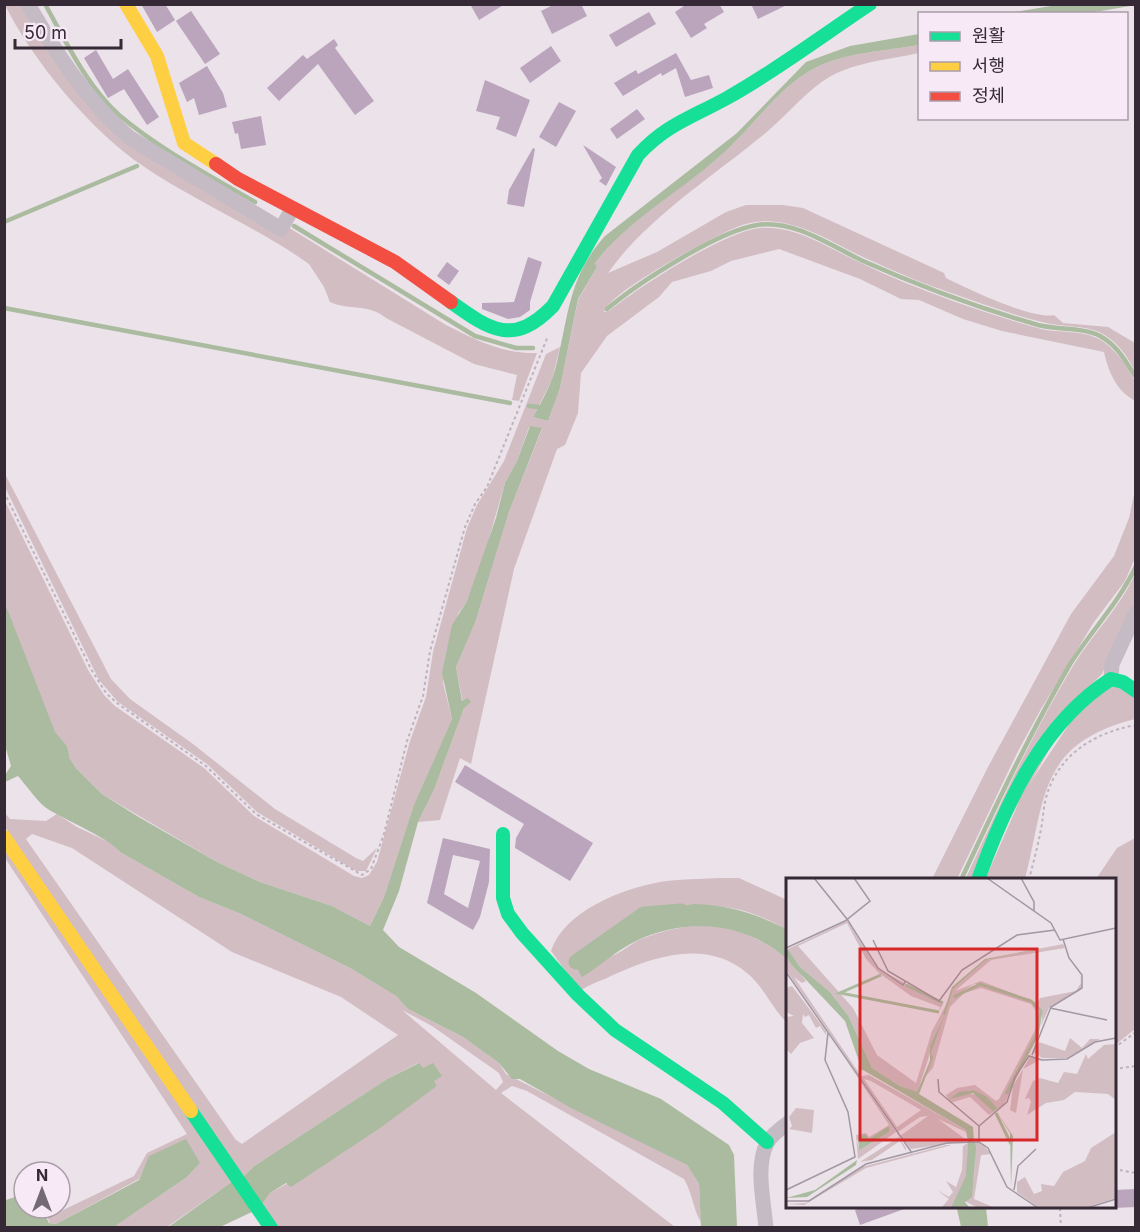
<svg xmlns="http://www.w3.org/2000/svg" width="1140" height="1232" viewBox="0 0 1140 1232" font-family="Inter,'Noto Sans KR',sans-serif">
  <rect width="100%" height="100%" fill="#ece2ea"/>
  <g fill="#d2bdc2" fill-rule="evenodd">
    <path d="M5 5H21L91 105 446 325C476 340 503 354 537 353L519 401 512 400 517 375 474 364 386 318C368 303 351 311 330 302L324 287 309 264C257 227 196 202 143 166 92 132 32 60 5 5Z"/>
    <path d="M919 45V53C891 59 857 62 831 76 807 90 790 112 769 130 717 174 647 217 608 273L657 252 726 212 746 205H783L803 208 944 273 946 278C968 289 1033 320 1054 315L1063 323 1108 327 1135 343V371C1126 354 1117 341 1099 332 1083 325 1063 327 1046 323 1015 316 984 304 954 294 924 284 894 271 865 258 837 245 809 226 777 222 764 220 749 222 737 227 714 236 609 292 604 312L609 311C639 287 723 232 760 228 796 225 830 249 861 263 890 277 920 289 950 300 979 310 1011 321 1041 329 1060 333 1082 330 1099 339 1112 346 1132 369 1135 383 1137 389 1135 396 1135 401 1116 390 1109 373 1104 352L1002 331 963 319 919 300 901 299 860 279 779 249 731 261 711 271 672 282 659 297 607 336 581 373 578 413 565 445 557 449 514 569 471 764 460 758 440 820 418 822 434 790 464 708 456 667 475 623 509 512 542 429 529 427 517 461 505 483 483 559 467 601 458 614 446 655 443 683 452 719 414 806 384 897 370 926 332 906 260 882 217 862 102 794 76 768 70 759 67 746 55 733 47 715 5 603 4 499 88 670 104 695 115 706 204 768 254 816 354 876 362 878 369 875 377 862 410 741 426 697 433 652 467 528 477 505 504 461 546 354 560 347 552 380 533 417 548 421 560 388 578 300 597 267 595 263C628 220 679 192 720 156 752 129 778 86 817 67 848 52 886 51 919 45Z"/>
    <path d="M4 472 111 679 130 699 193 744 275 809 356 858 363 861 377 848 366 871H356L257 812 207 764 118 702 99 680 5 487Z"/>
    <path d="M1135 490V558L1125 581 1094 622 1041 709 1017 753 957 879H932L988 767 1071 614 1114 556 1129 518Z"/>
    <path d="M1135 574V604L1102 674 1080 696 975 879 965 880C999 807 1032 734 1073 666 1092 635 1121 606 1135 574Z"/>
    <path d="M1115 684 1135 698V719C1038 744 1046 797 1025 879L985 880 1022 795 1080 708Z"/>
    <path d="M4 812 10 819 46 821 57 814 77 827 115 845 120 852 199 897 241 914 350 968 396 996 408 1009 463 1037 499 1063 506 1074 687 1165 699 1184 701 1222C694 1212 692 1192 684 1179L527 1091 512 1086 501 1093 675 1227H278L262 1204 270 1193 342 1153 437 1086 433 1081 441 1075 433 1064 423 1069 418 1063 387 1079 253 1167 243 1177 5 827ZM32 834 72 848 232 952 341 997 398 1035 242 1144 236 1140 26 839ZM402 1010 432 1026 499 1073 503 1082 496 1090Z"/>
    <path d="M1135 838V1029L1115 1045 1114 880 1096 879 1117 848Z"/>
    <path d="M4 846 233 1181 167 1227H114L187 1177 200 1163 150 1156 139 1179 56 1224 50 1223 43 1208H57L59 1212 134 1176 147 1153 187 1134 5 858Z"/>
    <path d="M720 878H739L787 900V931C774 921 757 915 741 910 684 896 635 918 589 950L587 961 577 968C589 964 601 961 612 956 624 951 632 942 644 938 698 917 743 923 787 959V1023C772 1008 764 987 747 973 707 939 655 956 613 975 602 981 591 983 580 991L551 951C564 911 622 889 660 882 679 879 700 879 720 878Z"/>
  </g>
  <g fill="#aabb9f">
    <path d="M1063 4H1135L1136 5 1089 13H1009Z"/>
    <path d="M919 34V45C886 51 848 52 817 67 778 86 752 129 720 156 680 192 628 220 595 263L597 267 578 299 560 388 548 421 533 417C543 399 553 382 557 362 569 313 569 276 605 236L737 133 806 62 850 46Z"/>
    <path d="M530 426 542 428 509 512 475 623 456 667 462 701 468 698 471 702 464 708 434 790 418 822 399 891 383 930 399 947 476 993 558 1051 589 1069 661 1099 729 1145 734 1155 737 1227H701L699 1184 687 1165 573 1109 520 1079H512L499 1063 463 1037 408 1009 396 996 350 968 241 914 199 897 120 852C112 840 66 820 51 811 38 804 28 787 18 776L5 782V775L11 766 4 742 5 603 55 732 67 746 70 759 76 768 102 794 137 816 217 862 260 882 332 906 370 926 384 897 414 805 452 719 442 673 452 625 467 601 496 518 505 483 517 461Z"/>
    <path d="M694 904C727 905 755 913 784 928L787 931V959C745 922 687 917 636 941 617 950 600 966 582 977L577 968 587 961 584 956C609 926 658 910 694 904Z"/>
    <path d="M419 1063 423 1068 433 1063 442 1076 434 1081 437 1086 380 1128 291 1187 286 1183 270 1193 262 1204 243 1177 253 1167 387 1079Z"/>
    <path d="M186 1139 200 1163 187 1177 114 1227H5L6 1200 24 1194V1208H42L49 1223 56 1224 139 1180 149 1156Z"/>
    <path d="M233 1181 254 1211 220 1227 167 1228Z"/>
    <path d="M968 1207H986L988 1227H970Z"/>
  </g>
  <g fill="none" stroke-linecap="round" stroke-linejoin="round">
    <g stroke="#aabb9f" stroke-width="4.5">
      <path d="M45 4C66 42 87 86 119 115 159 149 209 175 255 202"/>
      <path d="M4 222 137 166"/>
      <path d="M294 226 475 336 516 348H533"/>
      <path d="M4 308 510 403"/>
      <path d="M607 309C638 283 718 231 757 225 794 219 831 246 863 261 919 286 979 308 1038 325 1058 330 1083 327 1100 336 1118 346 1125 361 1136 377"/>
      <path d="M529 406 538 407"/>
      <path d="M961 880C995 807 1029 735 1069 666 1090 632 1119 603 1136 566"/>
    </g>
    <g stroke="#aabb9f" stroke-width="15">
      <path d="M576 962 644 914 681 911"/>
      <path d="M964 1206 969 1228"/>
    </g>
  </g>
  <g fill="#baa5bd" fill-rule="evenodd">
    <path d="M141 4H165L175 20 157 32Z"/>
    <path d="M470 4H505L479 20Z"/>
    <path d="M555 4H581L587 16 552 34 541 11Z"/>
    <path d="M687 4H719L724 12 704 24 707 28 691 38 675 12Z"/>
    <path d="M751 4H789L758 19Z"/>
    <path d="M191 11 220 54 205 64 176 21Z"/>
    <path d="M649 12 656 24 616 47 609 35Z"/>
    <path d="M334 39 338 45 335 48 374 101 355 115 318 64 279 101 267 88 303 55 307 59Z"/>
    <path d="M551 46 561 61 530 83 520 68Z"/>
    <path d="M96 50 113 79 128 69 159 117 147 125 124 89 108 98 84 58Z"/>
    <path d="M676 53 691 80 709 75 713 88 685 97 676 68 662 76 661 73 623 96 614 83 636 70 638 74Z"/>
    <path d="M207 66 223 93 227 107 199 115 194 98 187 102 179 83Z"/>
    <path d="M485 80 530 100 516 137 496 129 500 117 476 111Z"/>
    <path d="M559 102 576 111 556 147 539 137Z"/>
    <path d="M637 109 645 119 617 139 610 129Z"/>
    <path d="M261 116 266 145 241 149 238 133 235 134 232 122Z"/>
    <path d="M583 145 616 167 606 186 599 181 602 178Z"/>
    <path d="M533 148 535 149 524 207 507 204 509 190Z"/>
    <path d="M528 257 542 262 530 302V310L520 317 508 319 482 309V303L514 302Z"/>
    <path d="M447 262 459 271 449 285 437 276Z"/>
    <path d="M465 765 593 843 570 881 515 848 516 838 524 824 455 782Z"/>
    <path d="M443 838 490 849 489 882 480 917 473 930 427 903ZM453 855 480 861 468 908 444 894Z"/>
    <path d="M1136 1189V1207L1114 1208V1190Z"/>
    <path d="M865 1206H907V1208L860 1225 855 1210Z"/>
  </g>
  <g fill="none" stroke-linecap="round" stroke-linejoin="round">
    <g stroke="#bdb3bd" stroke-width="2" stroke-dasharray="3 3" stroke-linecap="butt">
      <path d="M4 492 91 669 106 693 117 703 206 766 256 814 362 875 371 869 384 834 407 741 423 696 430 651 465 527 475 504 487 487 548 336"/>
      <path d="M1029 880C1033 863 1038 846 1041 829 1043 820 1043 811 1045 802 1055 757 1092 733 1136 725"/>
      <path d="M1114 1048 1136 1032"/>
      <path d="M1114 1069 1136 1066"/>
      <path d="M1114 1169 1136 1173"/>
      <path d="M1006 1206 1060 1208 1061 1228"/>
    </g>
    <g stroke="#c4bbc4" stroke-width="15">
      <path d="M28 4C56 53 87 101 130 138L281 229 292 209"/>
      <path d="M1111 679 1112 664 1136 613"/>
      <path d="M766 1228C764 1202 755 1167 767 1143 771 1136 781 1128 788 1123"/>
    </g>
    <g stroke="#16e098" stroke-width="14">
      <path d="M451 302C491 331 514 346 553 306L638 155C667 124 691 118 727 98 776 71 823 35 870 4"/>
      <path d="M503 834V898L508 914 522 933 578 995 615 1030 723 1103 767 1142"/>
      <path d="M978 880C1005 805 1042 723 1111 679L1123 682 1136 691"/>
      <path d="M191 1111 271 1228"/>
    </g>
    <g stroke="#ffcf43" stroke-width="14">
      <path d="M126 4 157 56 184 143 216 164"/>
      <path d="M4 837 191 1111"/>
    </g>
    <path stroke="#f24e42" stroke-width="14" d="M216 164 238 179 395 262 451 302"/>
  </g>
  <g transform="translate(786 878)">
    <rect width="330" height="330" fill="#ece2ea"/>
    <path d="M61 43 91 90 157 126 153 133 154 129 125 118 93 95 80 81 61 45 12 68 67 130 91 177 130 205 146 153 161 125 159 136 166 112 200 82 277 66 279 70 205 82 169 113 195 103 251 125 254 120 290 113 295 105 293 92 296 108 293 113 263 130 218 227 210 232 200 218 184 212 164 221 179 215 192 217 208 234 203 237 184 219 164 225 160 217 171 210 189 207 210 223 213 221 249 152 252 136 245 126 195 110 178 115 164 129 147 190 139 199 146 180 145 175 156 138 131 215 114 208 86 190 63 139 44 114 14 89 2 71ZM188 106H198L243 122 247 125 256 135V142L252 157 221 216 251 157 255 135 244 124 194 107 168 119ZM0 77 20 103 16 105 8 99 75 198 83 197 180 252 183 261 180 254 152 241 182 263 125 271 114 258 142 238 134 239 112 254 0 92ZM78 201 85 203 135 232 111 249ZM6 108 40 153 41 167 40 157 34 148 30 150 23 137 19 139 17 136 16 145 28 160 14 165 5 176 0 171V139L8 138 0 134V110ZM284 160 296 170 304 161H314L281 180H256L247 174 253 164 279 173ZM330 166V222L322 216 289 214 278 222 260 225 241 237 245 224 243 220 239 221 247 203 254 200 272 205 278 194 291 196 300 176 302 181 318 167ZM244 179 254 182 237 191 230 235 224 232 227 208ZM60 182 110 254 72 281 70 257 80 255 83 259 103 247ZM103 248V254L73 271 71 262 83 261ZM10 230 28 232 26 255 3 251 6 248 3 239ZM330 254V320L298 330H253L231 314V304L239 299 248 316 256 313 255 306 268 308 277 294 299 283 305 270ZM113 259 120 270V273L114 263 86 282 74 284ZM182 265 181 295 174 318 165 330H155L163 321 151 312 163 319 167 314 160 303 170 309 176 292 177 268ZM189 265H196L205 276 195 277 188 321 209 330H192L179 323 188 299ZM160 267H166L80 290 18 327 0 326 20 325 76 289Z" fill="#d2bdc2" fill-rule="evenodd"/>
    <path d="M267 68 200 82 167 111 159 137 157 136 166 109 199 81ZM2 71 14 89 44 114 63 139 86 190 114 208 131 214 144 183V168L158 138 145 175 147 180 133 216 187 249 188 264H182L180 252 77 192 73 193 75 189 59 143 5 86 0 77ZM187 212 200 218 211 230 208 234 187 215 163 221 173 214ZM211 234 227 258 225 310 224 255ZM103 248V254L73 272 72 259 79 256 83 261ZM182 265H189L190 270 186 319 179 324 183 329 165 330 180 298ZM71 282 70 287 21 319 0 320 29 312Z" fill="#aabb9f"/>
    <path fill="none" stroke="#aabb9f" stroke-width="3" d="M95 97 54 115 153 134M120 107 157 125M168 119 194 106 245 123 255 133 251 157 220 216M210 235 225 266"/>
    <path fill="none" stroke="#a298a2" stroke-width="1.5" d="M28 0 61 41 92 90 117 107 119 104M201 0 265 45 274 62 330 50M235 0 248 24V33M87 62 102 93 153 123 176 92 231 57 269 52M0 70 59 43 84 23 68 0M0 94 126 275M264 130 321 142M246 177 265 129 296 110V97L283 80 277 61M152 201 153 214 193 248M193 264V248L221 224 229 199 243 178 256 182 281 181 309 164 330 160M0 312 69 279 62 234 39 182 42 155M228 312 232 288 250 271M0 323H23L80 286 161 265 193 264 202 270 221 309 252 330M301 330 330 321"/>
    <path fill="#d62828" fill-opacity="0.15" stroke="#d62828" stroke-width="3" d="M74 71H251V262H74Z"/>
    <rect width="330" height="330" fill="none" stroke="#342935" stroke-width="3"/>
  </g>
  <rect width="1140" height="1232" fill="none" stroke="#342935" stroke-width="12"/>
  <rect x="918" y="12" width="210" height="108" fill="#f8e9f6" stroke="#aa9ca9" stroke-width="1.5"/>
  <rect x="930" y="32" width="30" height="9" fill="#16e098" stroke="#aa9ca9" stroke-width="1.5"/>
  <text x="972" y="42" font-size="18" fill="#342935">원활</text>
  <rect x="930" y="62" width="30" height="9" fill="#ffcf43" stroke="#aa9ca9" stroke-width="1.5"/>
  <text x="972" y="72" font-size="18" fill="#342935">서행</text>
  <rect x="930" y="92" width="30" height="9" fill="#f24e42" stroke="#aa9ca9" stroke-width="1.5"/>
  <text x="972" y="102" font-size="18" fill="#342935">정체</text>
  <g transform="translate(42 1190)"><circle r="28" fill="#f8e9f6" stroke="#aa9ca9" stroke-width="1.5"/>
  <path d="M0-4.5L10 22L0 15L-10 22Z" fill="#746a74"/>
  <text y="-9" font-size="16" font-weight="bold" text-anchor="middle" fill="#342935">N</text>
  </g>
  <path d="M15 39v9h106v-9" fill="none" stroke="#342935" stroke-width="3"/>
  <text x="24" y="39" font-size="18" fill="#342935" stroke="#f8e9f6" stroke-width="4.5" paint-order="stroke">50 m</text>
</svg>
